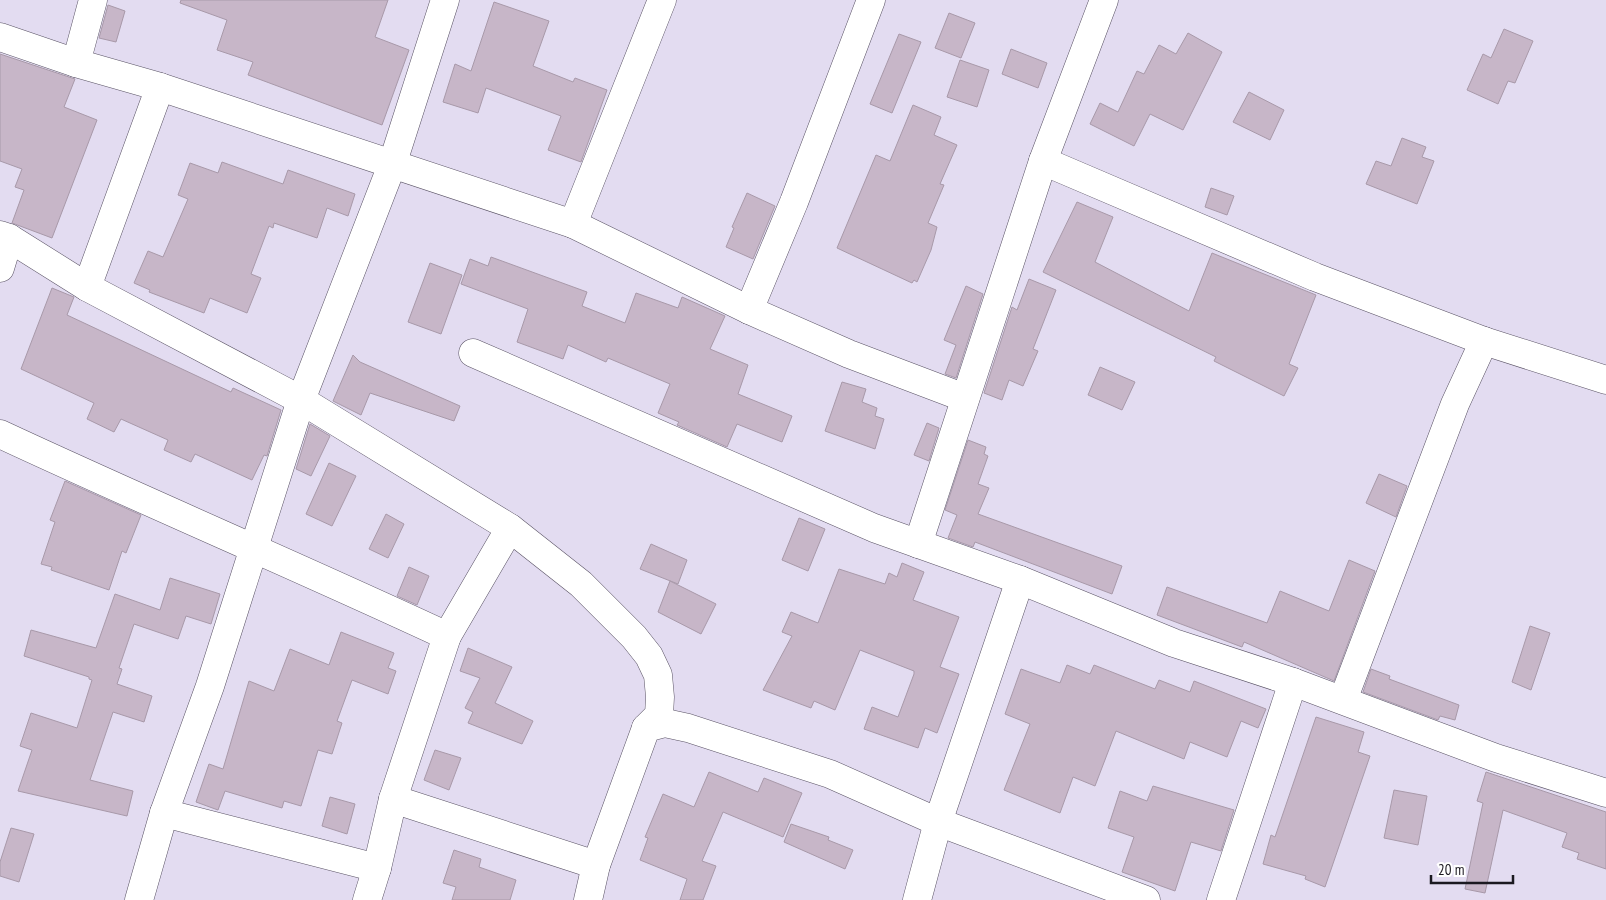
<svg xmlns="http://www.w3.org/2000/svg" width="1606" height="900" viewBox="0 0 1606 900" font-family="'PT Sans Narrow',sans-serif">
  <rect width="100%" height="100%" fill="#e3dcf1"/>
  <g fill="#c7b6c8" stroke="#a899a9">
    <path d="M181 0H388L375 37 409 50 382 125 248 75 253 62 217 50 227 20 180 3Z"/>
    <path d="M494 2 549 21 533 66 573 82 575 78 607 90 581 162 548 150 561 116 486 88 478 113 443 102 455 64 471 71Z"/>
    <path d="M108 5 125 11 116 42 99 38Z"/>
    <path d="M949 13 975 23 961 58 935 48Z"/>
    <path d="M1504 29 1533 41 1515 83 1508 81 1498 104 1467 90 1483 54 1491 58Z"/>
    <path d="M1188 33 1222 52 1183 130 1150 114 1134 146 1090 124 1100 103 1118 112 1137 71 1144 74 1159 45 1176 54Z"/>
    <path d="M899 34 921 42 892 113 870 104Z"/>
    <path d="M1011 49 1047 63 1038 88 1002 74Z"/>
    <path d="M0 54 75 79 64 107 97 120 52 238 12 223 24 190 15 187 22 169 0 161Z"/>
    <path d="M960 60 989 70 977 107 947 97Z"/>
    <path d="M1249 92 1284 110 1270 140 1233 122Z"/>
    <path d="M913 105 941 117 934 135 957 145 940 184 944 185 928 223 937 227 931 250 917 282 914 280 912 283 837 248 876 155 890 161Z"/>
    <path d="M1402 138 1426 147 1422 157 1434 161 1417 204 1366 184 1376 161 1391 166Z"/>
    <path d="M222 162 283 184 288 170 355 194 348 216 327 208 317 238 274 223 273 228 269 226 251 274 261 278 247 313 210 298 204 313 149 292 150 290 134 283 148 251 163 257 188 199 178 195 190 163 218 173Z"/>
    <path d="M1211 188 1234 196 1227 215 1205 207Z"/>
    <path d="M747 193 775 206 753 259 726 247 734 228 732 227Z"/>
    <path d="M1077 202 1113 217 1095 262 1189 311 1212 253 1316 295 1289 364 1298 368 1284 396 1214 361 1216 357 1043 272Z"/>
    <path d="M491 257 587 292 582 306 625 323 636 293 678 308 682 297 725 316 710 349 748 365 738 394 792 416 782 442 737 424 727 447 677 425 679 422 658 413 670 384 608 358 606 362 568 345 563 359 517 342 528 309 461 284 470 259 488 266Z"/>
    <path d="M430 263 462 275 441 334 408 322Z"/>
    <path d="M1029 279 1056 290 1033 349 1038 351 1023 386 1009 380 1002 400 984 393 1012 307 1017 310Z"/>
    <path d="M966 286 983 294 956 378 945 374 956 345 944 340Z"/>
    <path d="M52 288 74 297 67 315 231 392 233 388 281 410 267 456 264 455 252 480 195 454 191 462 164 450 168 440 121 419 114 432 87 419 94 403 21 369Z"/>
    <path d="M353 355 360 362 460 406 454 421 370 393 361 415 333 401Z"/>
    <path d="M1100 367 1135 382 1122 410 1088 395Z"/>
    <path d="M842 382 866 389 862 402 877 408 875 416 884 419 875 449 825 431Z"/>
    <path d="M927 423 939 428 929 461 914 455Z"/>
    <path d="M310 424 330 436 311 476 296 469Z"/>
    <path d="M968 440 986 447 984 454 988 456 978 484 989 488 978 514 1122 566 1112 594 975 542 973 547 948 538 957 515 945 510Z"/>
    <path d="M329 463 356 476 332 526 306 514Z"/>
    <path d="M1379 474 1407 486 1396 517 1366 503Z"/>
    <path d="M65 481 141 515 126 553 122 551 109 590 51 570 52 567 41 564 55 522 50 520Z"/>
    <path d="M386 514 404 524 388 558 369 549Z"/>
    <path d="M799 518 825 529 808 571 782 560Z"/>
    <path d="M651 544 687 560 678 584 640 569Z"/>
    <path d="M1349 560 1375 571 1334 681 1244 642 1242 647 1157 615 1167 587 1267 623 1280 591 1329 611Z"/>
    <path d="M902 563 924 572 913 600 959 617 940 667 959 674 937 733 925 728 918 748 864 729 872 707 898 717 914 674V671L860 650 835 710 814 701 811 708 763 690 792 636 782 632 791 612 818 623 839 569 885 584 889 573 897 577Z"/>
    <path d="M409 567 429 576 417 605 397 596Z"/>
    <path d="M170 578 220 594 211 624 186 616 178 639 134 624 119 668 122 669 117 684 152 696 144 722 113 712 90 780 133 791 127 816 18 791 32 750 20 746 31 713 77 728 92 680 89 679V677L24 656 31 630 96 648 115 594 160 610Z"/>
    <path d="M670 581 716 604 701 634 658 612Z"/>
    <path d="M1530 626 1550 633 1531 690 1512 682Z"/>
    <path d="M341 632 394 653 388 668 396 671 388 694 352 680 337 721 342 723 332 754 318 750 301 806 284 801 282 808 225 791 218 810 196 802 209 764 223 769 249 681 274 691 290 649 329 665Z"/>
    <path d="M468 648 512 667 495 703 533 721 522 744 468 723 473 712 465 708 480 678 460 671Z"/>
    <path d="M1067 665 1090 674 1094 665 1155 689 1159 680 1190 692 1194 681 1266 709 1258 728 1241 721 1227 757 1190 742 1184 759 1116 731 1095 786 1073 777 1060 813 1004 790 1030 724 1005 714 1021 669 1060 683Z"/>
    <path d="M1371 669 1390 676 1389 679 1459 705 1455 720 1440 716 1438 720 1363 692Z"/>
    <path d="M1316 717 1364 732 1358 752 1370 756 1325 887 1305 879 1306 876 1263 864 1271 835 1275 837Z"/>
    <path d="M435 750 461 758 449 790 424 780Z"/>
    <path d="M709 772 758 792 764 778 802 793 783 837 723 812 702 861 716 866 703 900H680L687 879 640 860 648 838 645 837 663 794 694 807Z"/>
    <path d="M1486 772 1606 812V869L1577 859 1579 853 1562 847 1567 833 1503 810 1485 893 1465 889 1483 803 1477 801Z"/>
    <path d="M1153 786 1234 810 1221 851 1191 842 1175 891 1122 872 1134 837 1108 828 1120 791 1147 801Z"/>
    <path d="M1394 790 1427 796 1418 845 1384 838Z"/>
    <path d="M330 797 355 804 347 834 322 826Z"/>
    <path d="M791 824 829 837 828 840 853 850 845 869 784 842Z"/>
    <path d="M11 828 34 834 19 882 0 876V862Z"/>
    <path d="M454 850 481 859 479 867 516 880 510 900H452L456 887 443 883Z"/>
  </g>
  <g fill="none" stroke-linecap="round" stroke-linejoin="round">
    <defs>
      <g id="minor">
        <path d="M0 37 76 63 160 87 573 224 749 310 849 354 965 398"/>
        <path d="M76 63 93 0"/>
        <path d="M1043 161 1315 277 1484 341 1606 380"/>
        <path d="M573 224 662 0"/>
        <path d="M0 235 9 238 0 268"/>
        <path d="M9 238 87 287 301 400 510 528 581 584 634 637 649 656 658 675 660 697 659 715 646 728"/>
        <path d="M87 287 160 87"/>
        <path d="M749 310 794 202 871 0"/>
        <path d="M473 353 874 528 1020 580 1174 643 1293 682 1496 758 1606 793"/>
        <path d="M0 434C148 503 299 567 447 636"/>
        <path d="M918 544 1043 161 1104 0"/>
        <path d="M1343 700 1455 404 1484 341"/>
        <path d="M393 799 596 865"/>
        <path d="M164 813 377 868"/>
        <path d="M139 900 164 813 210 686 301 400 392 165 445 0"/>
        <path d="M367 900 377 868 393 799 447 636 510 528"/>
        <path d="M588 900 596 865 646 728 665 723 688 728 830 774 938 822 1146 900"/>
        <path d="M917 900 938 822 1020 580"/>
        <path d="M1221 900 1293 682"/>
      </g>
    </defs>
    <use href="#minor" stroke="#5a5365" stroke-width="29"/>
    <use href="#minor" stroke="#fff" stroke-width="28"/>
  </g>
  <path d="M1431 875v8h82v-8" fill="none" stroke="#1b1920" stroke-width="2.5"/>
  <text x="1438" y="875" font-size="15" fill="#1b1920" stroke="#ffffff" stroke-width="4" paint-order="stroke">20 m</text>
</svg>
